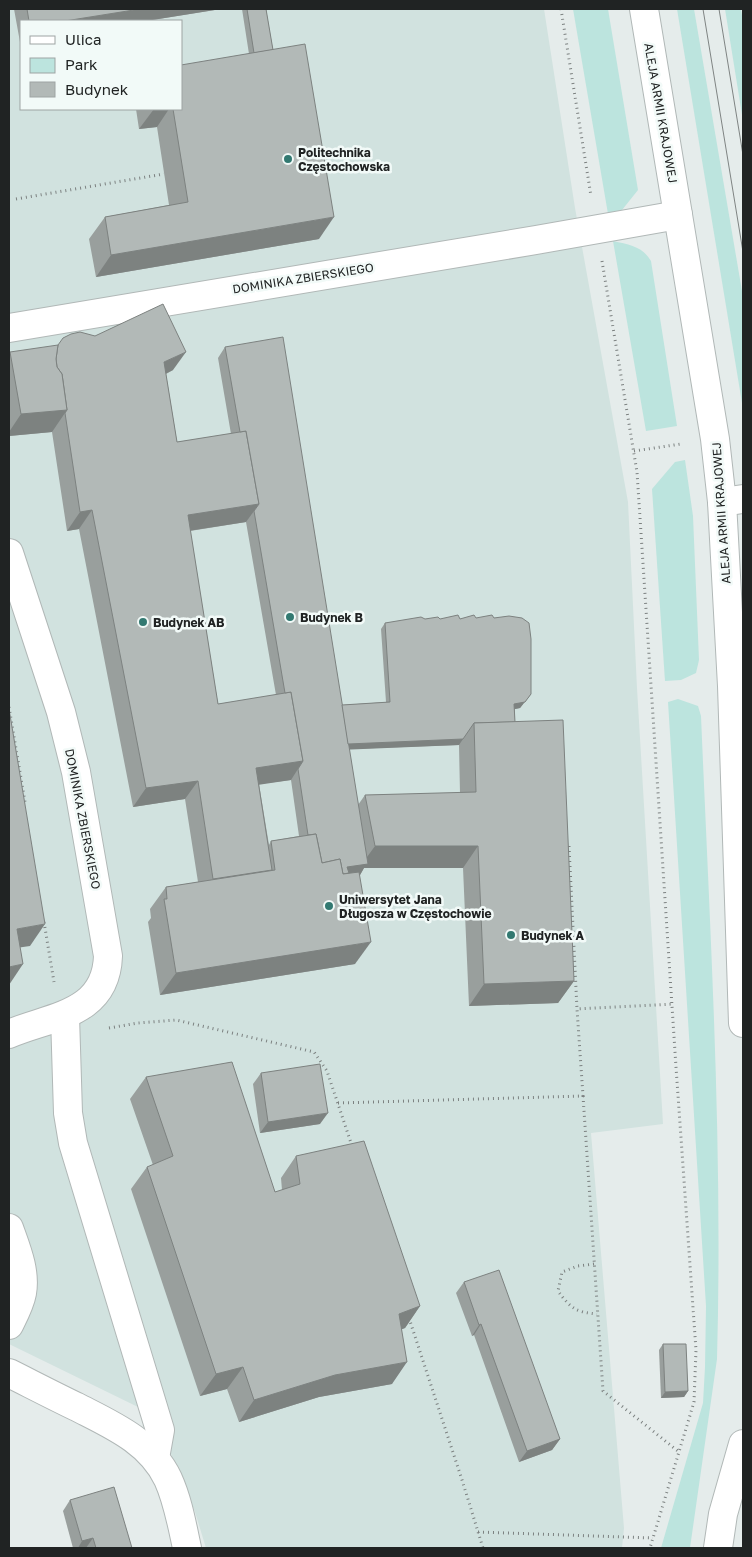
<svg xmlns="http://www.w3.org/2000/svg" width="752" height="1557" viewBox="0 0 752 1557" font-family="'Golos Text',sans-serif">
  <rect width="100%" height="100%" fill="#e5eceb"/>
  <path fill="#d1e2df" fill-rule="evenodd" d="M9 9H544L575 208 628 502 637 688 663 1124 591 1133 624 1528 622 1548H206L195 1512 169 1449 138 1407 9 1344ZM21 21H181V109H21Z"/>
  <g fill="#bce4de">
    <path d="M573 9H608L638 190 622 210 608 214Z"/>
    <path d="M677 9H694L743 297V409Z"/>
    <path d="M725 9H741L743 22V121Z"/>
    <path d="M613 241C630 245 642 246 651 261L677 426 646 431Z"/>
    <path d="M685 460 693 516 699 660 696 673 681 680 665 681 652 489 675 462Z"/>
    <path d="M678 699 698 706 701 716C710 930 723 1145 717 1359L690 1548H661L703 1403 705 1367 706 1306 668 702Z"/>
  </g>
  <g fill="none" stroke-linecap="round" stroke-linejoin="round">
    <defs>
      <g id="minor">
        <path d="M9 328 536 240 678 215"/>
        <path d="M722 502 743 499"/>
        <path d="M9 553 61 712 76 772 108 956C106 1015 51 1016 9 1034"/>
        <path d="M65 1016 68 1113 73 1143 160 1430 155 1458"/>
        <path d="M9 1228C16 1248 26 1271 22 1293 20 1304 14 1315 9 1325"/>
        <path d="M9 1373C31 1384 54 1396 77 1407 112 1425 150 1441 168 1479 178 1501 182 1525 187 1548"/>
      </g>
      <g id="major">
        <path d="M644 9 715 439 722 502 732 686 743 1023"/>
        <path d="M718 1548 723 1514 743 1444"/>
      </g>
    </defs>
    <use href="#minor" stroke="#b1b8b7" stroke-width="30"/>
    <use href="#major" stroke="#b1b8b7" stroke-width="30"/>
    <g stroke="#7c8180" stroke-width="3" stroke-dasharray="1 4" stroke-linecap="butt">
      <path d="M561 9 591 196"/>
      <path d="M16 199 164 174"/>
      <path d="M602 261 637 472 676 1067 696 1350 694 1402 650 1548"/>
      <path d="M634 451 681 444"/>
      <path d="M9 707 25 802"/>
      <path d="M569 846 577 1009"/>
      <path d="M44 922 54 982"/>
      <path d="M109 1028 138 1023 176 1020 314 1052 327 1071 352 1146"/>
      <path d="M583 1096 603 1391 679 1452"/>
      <path d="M338 1103 583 1096 577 1009 673 1004"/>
      <path d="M594 1264 578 1266 562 1272 558 1291C571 1309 576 1312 597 1314"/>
      <path d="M409 1318 463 1483 483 1548"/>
      <path d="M478 1532 653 1538"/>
    </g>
    <use href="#minor" stroke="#fff" stroke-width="28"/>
    <use href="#major" stroke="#fff" stroke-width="28"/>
    <g stroke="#7f8483" stroke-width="1">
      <path d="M703 9 743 252"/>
      <path d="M719 9 743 155"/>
    </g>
  </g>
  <g fill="#999f9d" fill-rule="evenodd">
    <path d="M14 9H221L146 21H21V42H20Z"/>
    <path d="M242 9H266L273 50 319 239 96 277 89 239 105 217 169 205 157 127 139 129 136 109H181L249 54Z"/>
    <path d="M225 347 342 705 386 702 381 629 385 623 425 619H460L531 694 520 708 515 709V722L574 981 558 1003 469 1006 463 868H364L360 875H359L355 964 160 995 148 922 151 918 150 909 166 887 198 882 185 799 133 807 79 529 67 531 52 432 9 436V354L10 352 173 370 166 374 177 442 231 434 218 358ZM246 522 276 695 218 704 190 531ZM459 745 460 793 365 795 358 805 349 749ZM291 780 299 836 271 841 269 845 259 784Z"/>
    <path d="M261 1073 320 1124 260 1133 253 1084Z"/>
    <path d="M146 1077 275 1192 282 1190 281 1178 296 1156 420 1306 405 1328 402 1329 392 1384 319 1397 239 1422 227 1389 200 1396 131 1189 147 1167 153 1165 130 1099Z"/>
    <path d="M464 1282 560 1439 552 1450 519 1462 474 1335 472 1336 456 1293Z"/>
    <path d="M663 1344 688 1391 684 1397 661 1398 659 1350Z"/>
    <path d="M70 1500 132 1548H73L63 1511Z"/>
  </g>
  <g fill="#7d8280">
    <path d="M140 9H221L146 21H65Z"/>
    <path d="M154 109H169L157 127 139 129Z"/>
    <path d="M334 217 319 239 96 277 111 255Z"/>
    <path d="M186 352 173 370 151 381 164 362Z"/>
    <path d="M67 410 52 432 9 436V432L21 414Z"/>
    <path d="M259 504 246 522 175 533 188 515Z"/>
    <path d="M92 510 79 529 67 531 80 512Z"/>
    <path d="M531 694 520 708 510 710 514 704Z"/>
    <path d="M463 739 459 745 339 750 343 744Z"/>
    <path d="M303 761 291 780 244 787 256 768Z"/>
    <path d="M198 781 185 799 133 807 146 788Z"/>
    <path d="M375 846H478L463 868H364L360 875 339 878 347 867 362 864Z"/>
    <path d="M45 924 30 946 9 949 17 929Z"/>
    <path d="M371 942 355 964 160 995 176 973Z"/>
    <path d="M23 964 9 985V967Z"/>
    <path d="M574 981 558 1003 469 1006 484 984Z"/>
    <path d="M328 1113 320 1124 260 1133 268 1122Z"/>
    <path d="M420 1306 405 1328 384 1336 399 1314Z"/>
    <path d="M481 1324 474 1335 472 1336 479 1325Z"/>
    <path d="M407 1362 392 1384 319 1397 239 1422 254 1400 335 1375Z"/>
    <path d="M243 1367 227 1389 200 1396 216 1374Z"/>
    <path d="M688 1391 684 1397 661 1398 665 1392Z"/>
    <path d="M560 1439 552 1450 519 1462 527 1451Z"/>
    <path d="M93 1538 86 1548H78L82 1541Z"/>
  </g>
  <g fill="#b2b9b7" stroke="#7d8280">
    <path d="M27 9H140L65 21H29Z"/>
    <path d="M247 9H266L273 50 254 53Z"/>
    <path d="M305 44 334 217 111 255 105 217 188 202 173 109H181V65Z"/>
    <path d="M163 304 186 352 164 362 177 442 246 431 259 504 188 515 218 704 291 692 303 761 256 768 272 870 213 879 198 781 146 788 92 510 80 512 65 413 67 410 62 374 57 367 56 359 58 345 63 338 71 334 80 332 95 336Z"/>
    <path d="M283 337 368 864 347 867 349 873 343 874 340 859 322 863 316 834 308 835 298 769 303 761 291 692 285 693 254 511 259 504 246 431 240 432 225 347Z"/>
    <path d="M58 345 56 359 57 367 62 374 67 410 21 414 10 352Z"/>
    <path d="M458 615 460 619 474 615 476 618 492 615 494 618 509 616 522 618 529 623 531 639V694L525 702 514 704 515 722 474 723 463 739 348 744 342 705 390 702 385 623 421 617 425 619 438 617 440 619Z"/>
    <path d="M9 709 45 924 17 929 23 964 9 967Z"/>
    <path d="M563 720 574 981 484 984 478 846H375L365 795 476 792 474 723Z"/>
    <path d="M316 834 322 863 340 859 343 874 359 872 371 942 176 973 164 899H167L166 887 275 870 271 841Z"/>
    <path d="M232 1062 275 1192 300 1184 296 1156 364 1141 420 1306 399 1314 407 1362 335 1375 254 1400 243 1367 216 1374 147 1167 173 1156 146 1077Z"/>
    <path d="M320 1064 328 1113 268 1122 261 1073Z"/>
    <path d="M499 1270 560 1439 527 1451 481 1324 479 1325 464 1282Z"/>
    <path d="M663 1344H686L688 1391 665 1392Z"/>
    <path d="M114 1487 132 1548H96L93 1538 82 1541 70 1500Z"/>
  </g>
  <g fill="#327971" stroke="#f2faf8" stroke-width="2">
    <circle cx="288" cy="159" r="5"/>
    <circle cx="290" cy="617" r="5"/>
    <circle cx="143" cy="622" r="5"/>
    <circle cx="329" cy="906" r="5"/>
    <circle cx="511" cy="935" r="5"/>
  </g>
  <g text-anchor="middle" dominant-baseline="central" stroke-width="5" stroke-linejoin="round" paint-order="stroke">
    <g font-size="12" fill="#202323" stroke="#f2faf8">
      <text transform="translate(661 113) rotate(80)">ALEJA ARMII KRAJOWEJ</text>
      <text transform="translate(303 278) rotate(-9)">DOMINIKA ZBIERSKIEGO</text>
      <text transform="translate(721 513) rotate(-94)">ALEJA ARMII KRAJOWEJ</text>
      <text transform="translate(83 819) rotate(79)">DOMINIKA ZBIERSKIEGO</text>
    </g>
    <g font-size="12" font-weight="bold" fill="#202323" stroke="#f2faf8" text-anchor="start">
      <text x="298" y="152">Politechnika<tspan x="298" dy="14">Częstochowska</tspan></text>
      <text x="300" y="617">Budynek B</text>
      <text x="153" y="622">Budynek AB</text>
      <text x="339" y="899">Uniwersytet Jana<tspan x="339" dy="14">Długosza w Częstochowie</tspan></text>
      <text x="521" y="935">Budynek A</text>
    </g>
  </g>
  <rect width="752" height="1557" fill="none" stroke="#202323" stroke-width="20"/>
  <rect x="20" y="20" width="162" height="90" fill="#f2faf8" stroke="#9ea4a3"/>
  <rect x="30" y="36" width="25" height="8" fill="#ffffff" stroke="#9ea4a3"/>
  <text x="65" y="45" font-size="15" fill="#202323">Ulica</text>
  <rect x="30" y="58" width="25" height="15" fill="#bce4de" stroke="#9ea4a3"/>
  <text x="65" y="70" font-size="15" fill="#202323">Park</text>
  <rect x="30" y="82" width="25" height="15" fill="#b2b9b7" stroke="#9ea4a3"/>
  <text x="65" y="95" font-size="15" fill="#202323">Budynek</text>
</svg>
